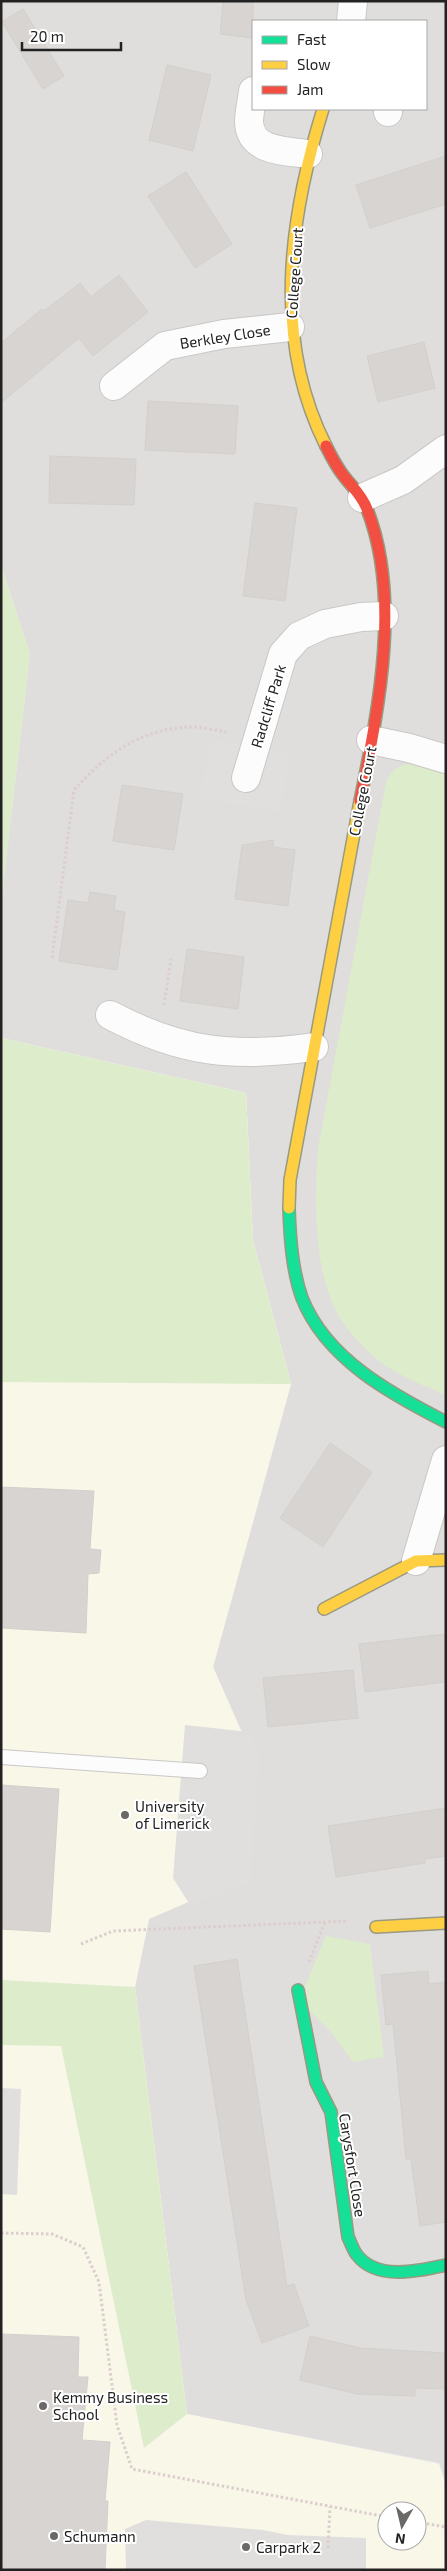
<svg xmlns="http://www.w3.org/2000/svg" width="447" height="2571" viewBox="0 0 447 2571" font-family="'Exo 2',sans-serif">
  <rect width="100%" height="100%" fill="#f0eeeb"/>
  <path fill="#dfdedc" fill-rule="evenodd" d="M1 1H446V2485L439 2463 187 2414 135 1987 149 1919 248 1876 251 1753 213 1667 291 1384 253 1240 246 1093 1 1038V904L30 654 1 565ZM253 21H426V109H253Z"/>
  <path fill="#f8f7e8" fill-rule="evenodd" d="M1 1038 246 1093 253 1240 291 1384 213 1667 251 1753 248 1876 149 1919 135 1987 187 2414 439 2464 446 2485V2570H1ZM387 2511H417V2541H387Z"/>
  <g fill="#ddeccb">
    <path d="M1 565 30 654 1 904Z"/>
    <path d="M419 763 446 767V1395C418 1383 384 1370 364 1347 354 1337 342 1323 336 1311 313 1266 315 1197 318 1149L386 782C395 765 401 765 419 763Z"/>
    <path d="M1 1038 246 1093 253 1240 291 1384 1 1382Z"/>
    <path d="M326 1936 370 1944 384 2057 353 2062 331 2032 308 2009 305 1986Z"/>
    <path d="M1 1980 135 1987 187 2414 144 2448 61 2046 1 2045Z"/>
  </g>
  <g fill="#e0dfde">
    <path d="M211 739 290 753 280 812 200 798Z"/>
    <path d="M185 1725 249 1732 260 1752 250 1883 190 1905 173 1878Z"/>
    <path d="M1 2088 21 2089 17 2195 1 2194Z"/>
    <path d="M146 2520 263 2530 288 2535 366 2538V2570H126L125 2529Z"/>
  </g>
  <g fill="#d7d4d2" stroke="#d3d0cc">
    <path d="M223 1H253V38L220 34Z"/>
    <path d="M23 9 64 76 43 89 2 22Z"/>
    <path d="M167 65 211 75 193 151 149 140Z"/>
    <path d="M446 156V204L370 228 356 185Z"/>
    <path d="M186 172 232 244 195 268 148 196Z"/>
    <path d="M119 275 148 312 93 356 79 338 1 403V343L42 309 44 311 80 283 91 297Z"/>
    <path d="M424 342 435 388 378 402 367 356Z"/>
    <path d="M148 401 238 406 235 454 145 450Z"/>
    <path d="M50 456 136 459 134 505 49 503Z"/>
    <path d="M255 503 297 508 285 601 243 596Z"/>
    <path d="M122 785 183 794 174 850 113 841Z"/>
    <path d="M274 840 273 847 295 850 288 906 235 899 242 845Z"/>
    <path d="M90 892 116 896 114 910 125 912 117 970 59 961 68 900 88 903Z"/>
    <path d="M187 949 244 957 238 1009 180 1001Z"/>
    <path d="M330 1443 372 1472 323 1547 280 1518Z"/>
    <path d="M1 1487 94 1491 90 1549 101 1550 99 1573 88 1574 86 1633 1 1628Z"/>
    <path d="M446 1634V1682L365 1692 359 1644Z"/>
    <path d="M353 1670 358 1718 268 1727 263 1678Z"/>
    <path d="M1 1785 59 1789 50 1932 1 1929Z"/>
    <path d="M446 1808V1856L425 1859V1863L336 1877 328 1826Z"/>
    <path d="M237 1959 287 2286 294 2284 309 2326 262 2343 246 2300 194 1966Z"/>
    <path d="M428 1971 429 1984 446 1982V2222L420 2226 411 2159H406L393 2024 386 2025 381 1975Z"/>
    <path d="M1 2334 79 2337 78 2377H88L82 2440 110 2442 105 2501H108L105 2570H1Z"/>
    <path d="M310 2336 360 2348 446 2353V2389L415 2388V2396L357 2394 300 2380Z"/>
  </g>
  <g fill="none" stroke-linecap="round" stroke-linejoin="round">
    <defs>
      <path id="lane" d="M1 1757 200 1771"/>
      <g id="street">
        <path d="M351 21 353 1"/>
        <path d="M253 91C252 101 249 112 249 122 250 152 286 151 308 154"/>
        <path d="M388 109V112"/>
        <path d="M114 386 165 346 224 334 290 327"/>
        <path d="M362 498 403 480 446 449"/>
        <path d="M371 740 409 748 446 759"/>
        <path d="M246 778 283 654 299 636 325 624 361 617 384 616"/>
        <path d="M110 1015C182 1053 234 1058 314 1047"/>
        <path d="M416 1561 446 1460"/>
      </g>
      <g id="fast">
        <path d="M289 1208C290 1237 292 1270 302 1298 326 1359 391 1394 446 1422"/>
        <path d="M298 1990 316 2082 331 2112 348 2237C351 2243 353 2250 357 2255 377 2281 419 2271 446 2265"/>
      </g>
      <g id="slow">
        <path d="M323 109C289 219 272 339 326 446"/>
        <path d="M289 1208 290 1180 360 801"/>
        <path d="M324 1609 416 1561 446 1560"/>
        <path d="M376 1927 446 1923"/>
      </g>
      <path id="jam" d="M326 446C331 456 336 466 343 475 352 487 362 495 367 509 402 598 378 711 360 801"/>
    </defs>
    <use href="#lane" stroke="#c9c8c7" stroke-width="16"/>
    <use href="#street" stroke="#c9c8c7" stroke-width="30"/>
    <use href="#fast" stroke="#999a82" stroke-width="14"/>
    <use href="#slow" stroke="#999a82" stroke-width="14"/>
    <use href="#jam" stroke="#999a82" stroke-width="14"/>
    <g stroke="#dccecd" stroke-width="3" stroke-dasharray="2.5 2.5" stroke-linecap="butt">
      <path d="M52 958 74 790C106 754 143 727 193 727 204 727 217 731 228 732"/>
      <path d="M164 1005 171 959"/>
      <path d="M81 1944 113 1931 348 1921"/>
      <path d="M309 1962 325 1922"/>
      <path d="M1 2233 52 2234 83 2247 99 2282 117 2425 132 2469 387 2517"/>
      <path d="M417 2522 446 2527"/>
      <path d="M328 2548 330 2507"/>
    </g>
    <use href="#lane" stroke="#fdfcfc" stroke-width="14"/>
    <use href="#street" stroke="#fdfcfc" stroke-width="28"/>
    <use href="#fast" stroke="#16e098" stroke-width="11"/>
    <use href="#slow" stroke="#ffcf43" stroke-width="11"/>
    <use href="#jam" stroke="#f24e42" stroke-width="11"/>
  </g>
  <g fill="#6a6968" stroke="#fff" stroke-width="2">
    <circle cx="125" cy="1815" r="5"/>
    <circle cx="43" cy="2406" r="5"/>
    <circle cx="54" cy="2536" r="5"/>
    <circle cx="246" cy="2547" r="5"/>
  </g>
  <g text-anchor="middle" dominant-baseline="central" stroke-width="4" stroke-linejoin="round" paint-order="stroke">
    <g font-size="15" fill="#222" stroke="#fff">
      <text transform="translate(294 273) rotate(-86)">College Court</text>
      <text transform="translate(225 336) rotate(-9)">Berkley Close</text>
      <text transform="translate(268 706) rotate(-73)">Radcliff Park</text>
      <text transform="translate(362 791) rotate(-79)">College Court</text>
      <text transform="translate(353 2165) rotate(81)">Carysfort Close</text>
    </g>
    <g font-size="15" fill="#222" stroke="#fff" text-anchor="start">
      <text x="135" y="1806">University<tspan x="135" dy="17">of Limerick</tspan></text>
      <text x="53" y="2397">Kemmy Business<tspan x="53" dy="17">School</tspan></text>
      <text x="64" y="2536">Schumann</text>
      <text x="256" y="2547">Carpark 2</text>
    </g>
  </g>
  <rect width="447" height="2571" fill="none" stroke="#222222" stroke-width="5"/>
  <rect x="252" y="20" width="175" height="90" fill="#ffffff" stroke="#a7a7a7"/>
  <rect x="262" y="36" width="25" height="8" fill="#16e098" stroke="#a7a7a7"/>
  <text x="297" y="45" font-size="15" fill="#222222">Fast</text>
  <rect x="262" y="61" width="25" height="8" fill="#ffcf43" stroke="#a7a7a7"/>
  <text x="297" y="70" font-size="15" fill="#222222">Slow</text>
  <rect x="262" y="86" width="25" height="8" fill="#f24e42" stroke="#a7a7a7"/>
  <text x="297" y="95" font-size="15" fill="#222222">Jam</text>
  <g transform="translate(402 2526) rotate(188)"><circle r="24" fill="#ffffff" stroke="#a7a7a7"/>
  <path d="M0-4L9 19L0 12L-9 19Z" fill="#6a6968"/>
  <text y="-8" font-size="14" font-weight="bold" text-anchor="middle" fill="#222222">N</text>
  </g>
  <path d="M22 42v8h99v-8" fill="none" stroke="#222222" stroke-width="2.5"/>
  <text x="30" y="42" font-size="15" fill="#222222" stroke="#ffffff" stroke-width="4" paint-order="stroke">20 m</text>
</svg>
